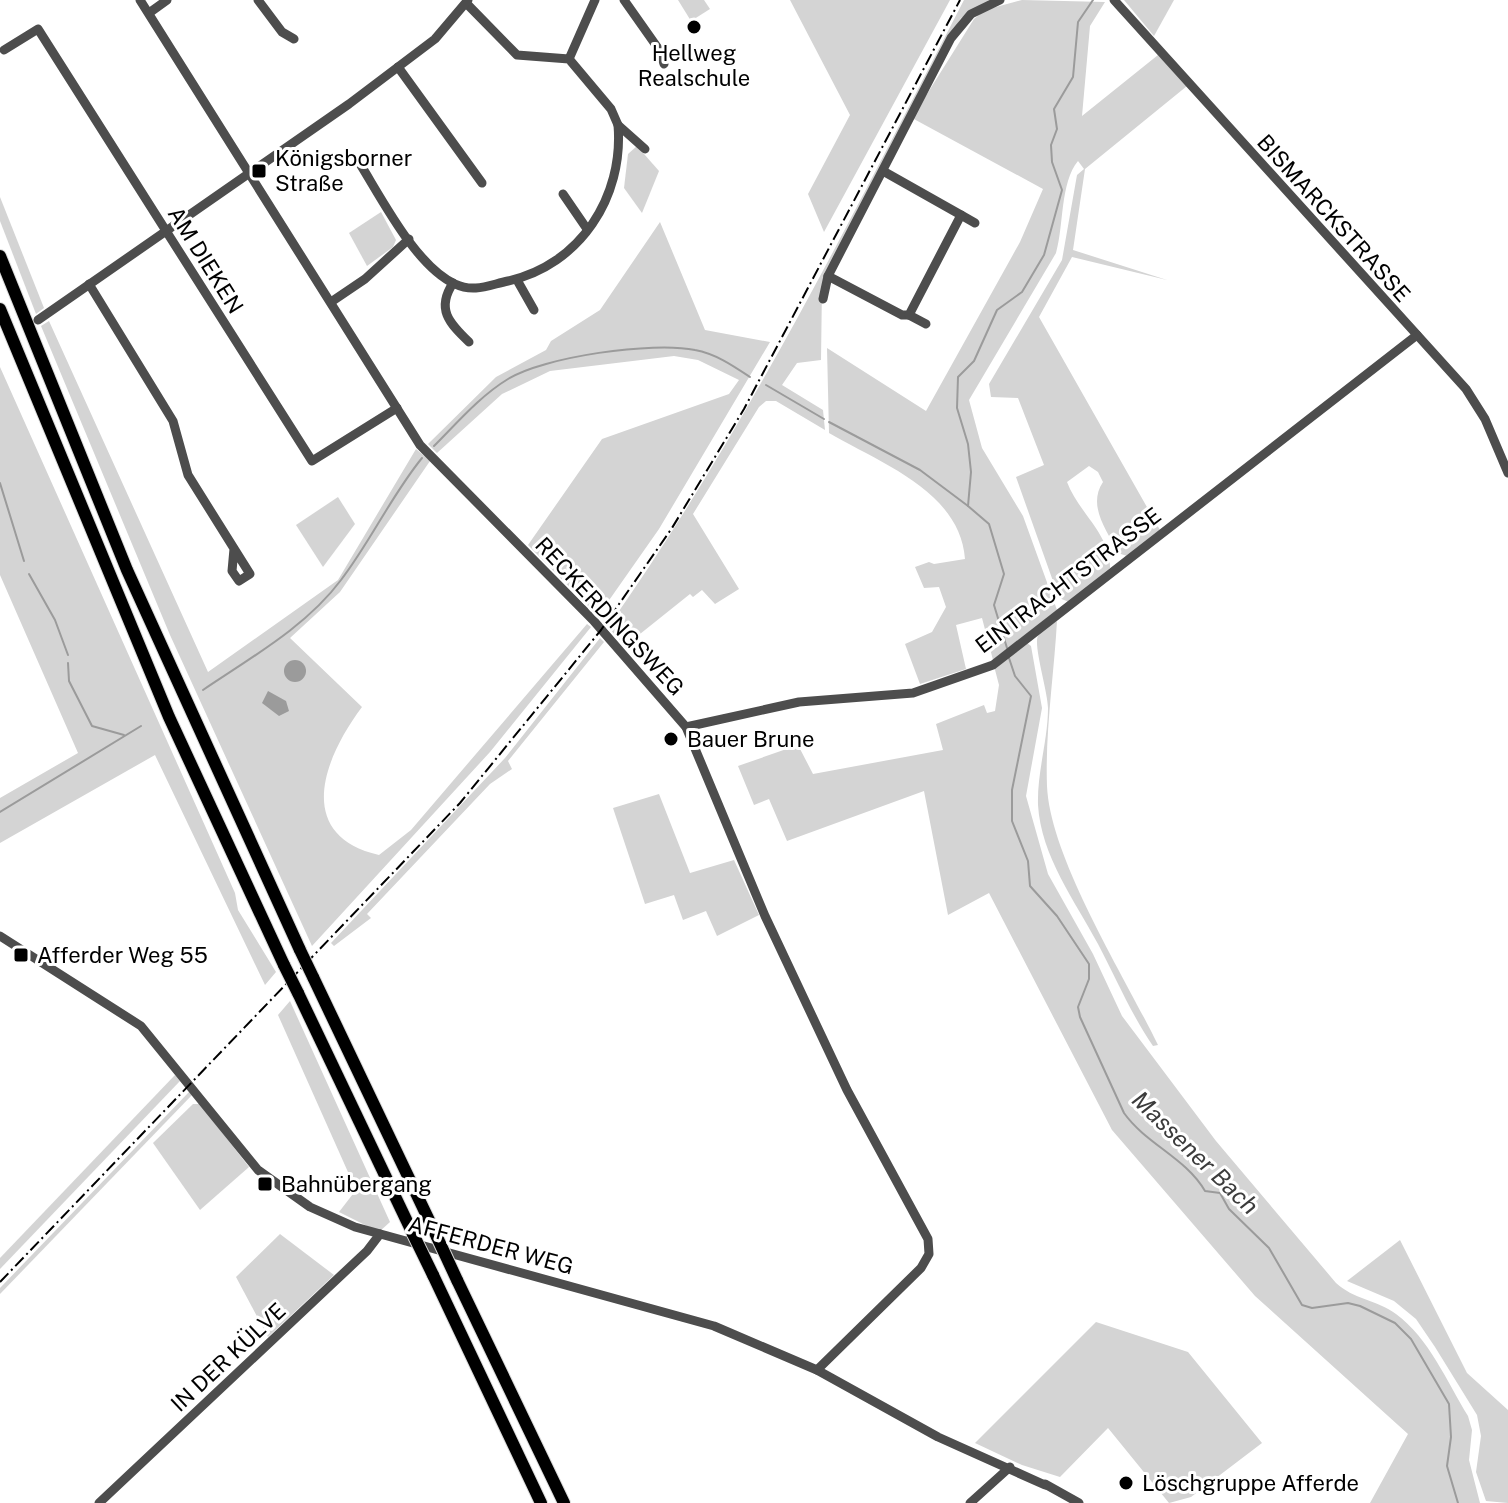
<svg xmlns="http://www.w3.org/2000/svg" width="1508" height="1503" font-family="'Public Sans',sans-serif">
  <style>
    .green { fill: #d4d4d4 }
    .water { fill: #9b9b9b }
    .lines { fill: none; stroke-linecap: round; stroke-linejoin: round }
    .stream { stroke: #9b9b9b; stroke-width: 2 }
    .highway-casing { stroke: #dbdbdb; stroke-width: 14 }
    .minor { stroke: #4d4d4d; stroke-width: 9 }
    .highway { stroke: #000; stroke-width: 12 }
    .rail { stroke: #000; stroke-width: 2; stroke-dasharray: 12 4 2 4; stroke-linecap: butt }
    .highway-bridge-casing { stroke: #dbdbdb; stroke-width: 14; stroke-linecap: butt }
    .highway-bridge { stroke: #000; stroke-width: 12 }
    .poi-dot { fill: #000; stroke: #fff; stroke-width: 3 }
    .labels { text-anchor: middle; stroke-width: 6; stroke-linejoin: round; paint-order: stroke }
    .poi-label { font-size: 22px; fill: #000; stroke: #fff; text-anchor: start }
    .street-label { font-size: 22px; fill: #000; stroke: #fff }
    .water-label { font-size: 24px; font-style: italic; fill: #3c3c3c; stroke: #fff }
  </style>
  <rect width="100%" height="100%" fill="#fff"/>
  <g class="green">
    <path d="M678,0H704L710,9L691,21Z"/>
    <path d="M790,0H950L824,232L808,194L850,115Z"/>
    <path d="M964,0H992L961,18L944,46L822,286L821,360L797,363L782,385L823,410L825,430L776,401H766L759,407L693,514L739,589L715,604L702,590L693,597L690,594L625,646L608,627C747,429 853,214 964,0Z"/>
    <path d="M1022,0L1105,2L1090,26L1082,116L1158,55L1187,86L1085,169L1073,250L1167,280L1072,257L1039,317L1160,530L1127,556L1118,553C1107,530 1087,506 1103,482L1098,472L1089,466L1067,482C1078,512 1111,535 1110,568L1069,602L1059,598L1016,477L1044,465L1018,398L991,397L989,384L1062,260L1077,175L1084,169L1078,161C1060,183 1064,225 1056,253L969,400L982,448L1023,516L1057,610L993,660L982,618L956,625L966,669L920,684L905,644L932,632L946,607L939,587L924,588L915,567L929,562L934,564L965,559C960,491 880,463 829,433L827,348L926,411L1020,242L1043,189L912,118L974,19L985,10Z"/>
    <path d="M1124,0H1174L1154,36Z"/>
    <path d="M637,146L659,171L642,213L624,188L628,154Z"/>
    <path d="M0,197L44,308L36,314L0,221Z"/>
    <path d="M381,212L396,240L393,247L367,266L349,233Z"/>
    <path d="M660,222L705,330L770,342L659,529L598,616L528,545L602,439L729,394L739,380L698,360L674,356L550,371L502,394L437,453L428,444L496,377L546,350L551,341L600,310Z"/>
    <path d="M49,321L208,672L338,580L416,449L430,461L340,592L290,638L362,707C323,759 294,835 379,855L411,830L587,624L591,627L490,752L312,946L170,635L41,326Z"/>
    <path d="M0,367L235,893L238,910L276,972L265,985L155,755L0,843V798L78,753L0,575Z"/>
    <path d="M338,497L355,524L323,567L296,525Z"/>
    <path d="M1057,621C1054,675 1045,732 1047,786C1050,858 1125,977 1158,1045L1153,1046C1130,1012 1117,980 1098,944C1075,901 1041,856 1038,805C1037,772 1048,740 1048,708C1048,692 1033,645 1038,636C1042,630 1051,625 1057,621Z"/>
    <path d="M600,638L604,642L508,761L512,769L490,784L367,914L371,918L334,946L331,943L505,758Z"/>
    <path d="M1027,643L1031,646L1042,708L1026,796L1048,874L1093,954L1122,1016L1216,1141L1336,1283C1353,1299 1377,1300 1396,1314C1429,1338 1447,1382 1468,1416L1472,1430L1469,1460L1480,1503H1370L1408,1434L1255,1296L1112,1130L989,893L948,915L924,791L787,841L769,799L754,805L738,766L798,745L813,774L943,750L936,724L984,705L987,713L995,711L999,685L994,666Z"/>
    <path d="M659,794L690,873L734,860L759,915L717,936L706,911L683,920L674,895L645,904L613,808Z"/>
    <path d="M290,1001L390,1222L379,1232L339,1212L356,1190L278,1015Z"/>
    <path d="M175,1075L180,1081L0,1269V1258Z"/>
    <path d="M189,1092L192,1095L0,1294V1288Z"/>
    <path d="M193,1104H200L249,1167L200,1210L153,1143Z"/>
    <path d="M280,1234L334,1275L268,1337L236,1277Z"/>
    <path d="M1400,1240L1467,1373L1508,1410V1503L1486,1501L1476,1472L1481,1436L1477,1415L1435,1347L1416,1319L1394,1301L1347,1281Z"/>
    <path d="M1096,1322L1188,1352L1262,1443L1191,1497L1169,1503L1108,1428L1060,1477L1022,1465L975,1443Z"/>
  </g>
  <g class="water">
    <circle cx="295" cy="671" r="11"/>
    <path d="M268,691L286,701L289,711L279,716L262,703Z"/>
  </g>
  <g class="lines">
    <g class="stream">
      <path d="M766,385L824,419"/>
      <path d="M829,422L920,470L968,506"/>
      <path d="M434,446C457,423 480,396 508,379C543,357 653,341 695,350C716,354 732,365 750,377"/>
      <path d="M0,483L24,561"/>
      <path d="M29,574L55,620L68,655"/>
      <path d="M1007,648L994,605L1004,574L989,524L968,506L971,472L968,444L957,408L958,377L974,361L997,310L1022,292L1044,255L1062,190L1052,162L1051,145L1057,129L1054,109L1073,77L1078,22L1093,0"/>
      <path d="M1009,658L1015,676L1031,696L1012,790V821L1028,861L1030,886L1057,916L1089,964V979L1078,1007L1080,1017L1124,1113C1146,1144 1186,1158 1205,1191L1220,1193L1229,1209L1269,1248L1302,1305L1312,1308L1348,1303L1360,1306L1395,1323L1411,1339L1449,1404L1451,1437L1447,1466L1458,1503"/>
      <path d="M68,663L69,681L92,726L124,735"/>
      <path d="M203,690C250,658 306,627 341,580C371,541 391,496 422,458"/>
      <path d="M0,812L141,726"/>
    </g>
    <defs>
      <g id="highway">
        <path d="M0,256L127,570L300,950"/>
        <path d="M0,309L169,717L284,965"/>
        <path d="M313,977L437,1237"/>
        <path d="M298,993L413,1234"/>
        <path d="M433,1275L541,1503"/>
        <path d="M457,1280L564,1503"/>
      </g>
    </defs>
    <use href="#highway" class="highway-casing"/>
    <g class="minor">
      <path d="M140,0L420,445L593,620L686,727L765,916L847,1090L928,1239L929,1254L921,1268L817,1370"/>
      <path d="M258,0L282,32L294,39"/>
      <path d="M624,0L660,51L664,64"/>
      <path d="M1114,0L1466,389L1485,419L1508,473"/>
      <path d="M467,4L517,55L569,59L611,109L618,125L645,149"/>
      <path d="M149,13L167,0"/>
      <path d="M4,50L38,29L312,461L397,408"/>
      <path d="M569,59L595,0"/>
      <path d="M398,67L482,183"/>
      <path d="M357,159C380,195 415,266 455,284C474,293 489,285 508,281C580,265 624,197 618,125"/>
      <path d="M563,194L587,229"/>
      <path d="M961,215L975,223"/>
      <path d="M828,276L902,315H909L961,215L883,171"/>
      <path d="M517,280L534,310"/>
      <path d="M453,283C436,309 449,323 469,342"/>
      <path d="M89,284L173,421L188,475L250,574L239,581L232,571L234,549"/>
      <path d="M823,299L828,276L951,38L971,14L1000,0"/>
      <path d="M331,302L365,279L409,239"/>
      <path d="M909,315L926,324"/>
      <path d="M38,320L349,104L435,39L468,0"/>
      <path d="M686,727L799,702L913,693L993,665L1417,335"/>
      <path d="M0,936L141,1026L258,1170L310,1207L355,1227L714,1326L817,1370L938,1437L1045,1485"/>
      <path d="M1045,1484L1079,1503"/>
      <path d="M99,1503L367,1251L380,1234"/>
      <path d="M970,1503L1010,1467"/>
    </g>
    <use href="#highway" class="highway"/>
    <path class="rail" d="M0,1282L460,803L601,630L672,528L744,409L960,0"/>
    <defs>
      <g id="highway-bridge">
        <path d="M300,950L313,977"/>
        <path d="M284,965L298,993"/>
        <path d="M413,1234L433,1275"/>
        <path d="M437,1237L457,1280"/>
      </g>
    </defs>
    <use href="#highway-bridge" class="highway-bridge-casing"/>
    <use href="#highway-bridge" class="highway-bridge"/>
  </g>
  <g class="poi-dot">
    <circle cx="694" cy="27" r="8"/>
    <rect x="251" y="163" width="16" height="16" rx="4"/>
    <circle cx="671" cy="739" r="8"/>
    <rect x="13" y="947" width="16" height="16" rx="4"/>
    <rect x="257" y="1176" width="16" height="16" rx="4"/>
    <circle cx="1126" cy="1483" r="8"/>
  </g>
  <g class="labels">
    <g class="poi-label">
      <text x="694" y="61" text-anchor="middle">Hellweg<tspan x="694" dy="25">Realschule</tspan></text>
      <text x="275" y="166">Königsborner<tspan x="275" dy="25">Straße</tspan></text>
      <text x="687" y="747">Bauer Brune</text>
      <text x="37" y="963">Afferder Weg 55</text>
      <text x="281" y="1192">Bahnübergang</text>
      <text x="1142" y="1491">Löschgruppe Afferde</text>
    </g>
    <g class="street-label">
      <text transform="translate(1334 218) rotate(48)" y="8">BISMARCKSTRASSE</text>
      <text transform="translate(206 260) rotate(58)" y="8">AM DIEKEN</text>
      <text transform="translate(1068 580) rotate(-37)" y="8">EINTRACHTSTRASSE</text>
      <text transform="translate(610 616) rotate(47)" y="8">RECKERDINGSWEG</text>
      <text transform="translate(491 1245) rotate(15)" y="8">AFFERDER WEG</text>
      <text transform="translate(228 1357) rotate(-43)" y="8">IN DER KÜLVE</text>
    </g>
    <g class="water-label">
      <text transform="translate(1195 1153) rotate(44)" y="8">Massener Bach</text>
    </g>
  </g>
</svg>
